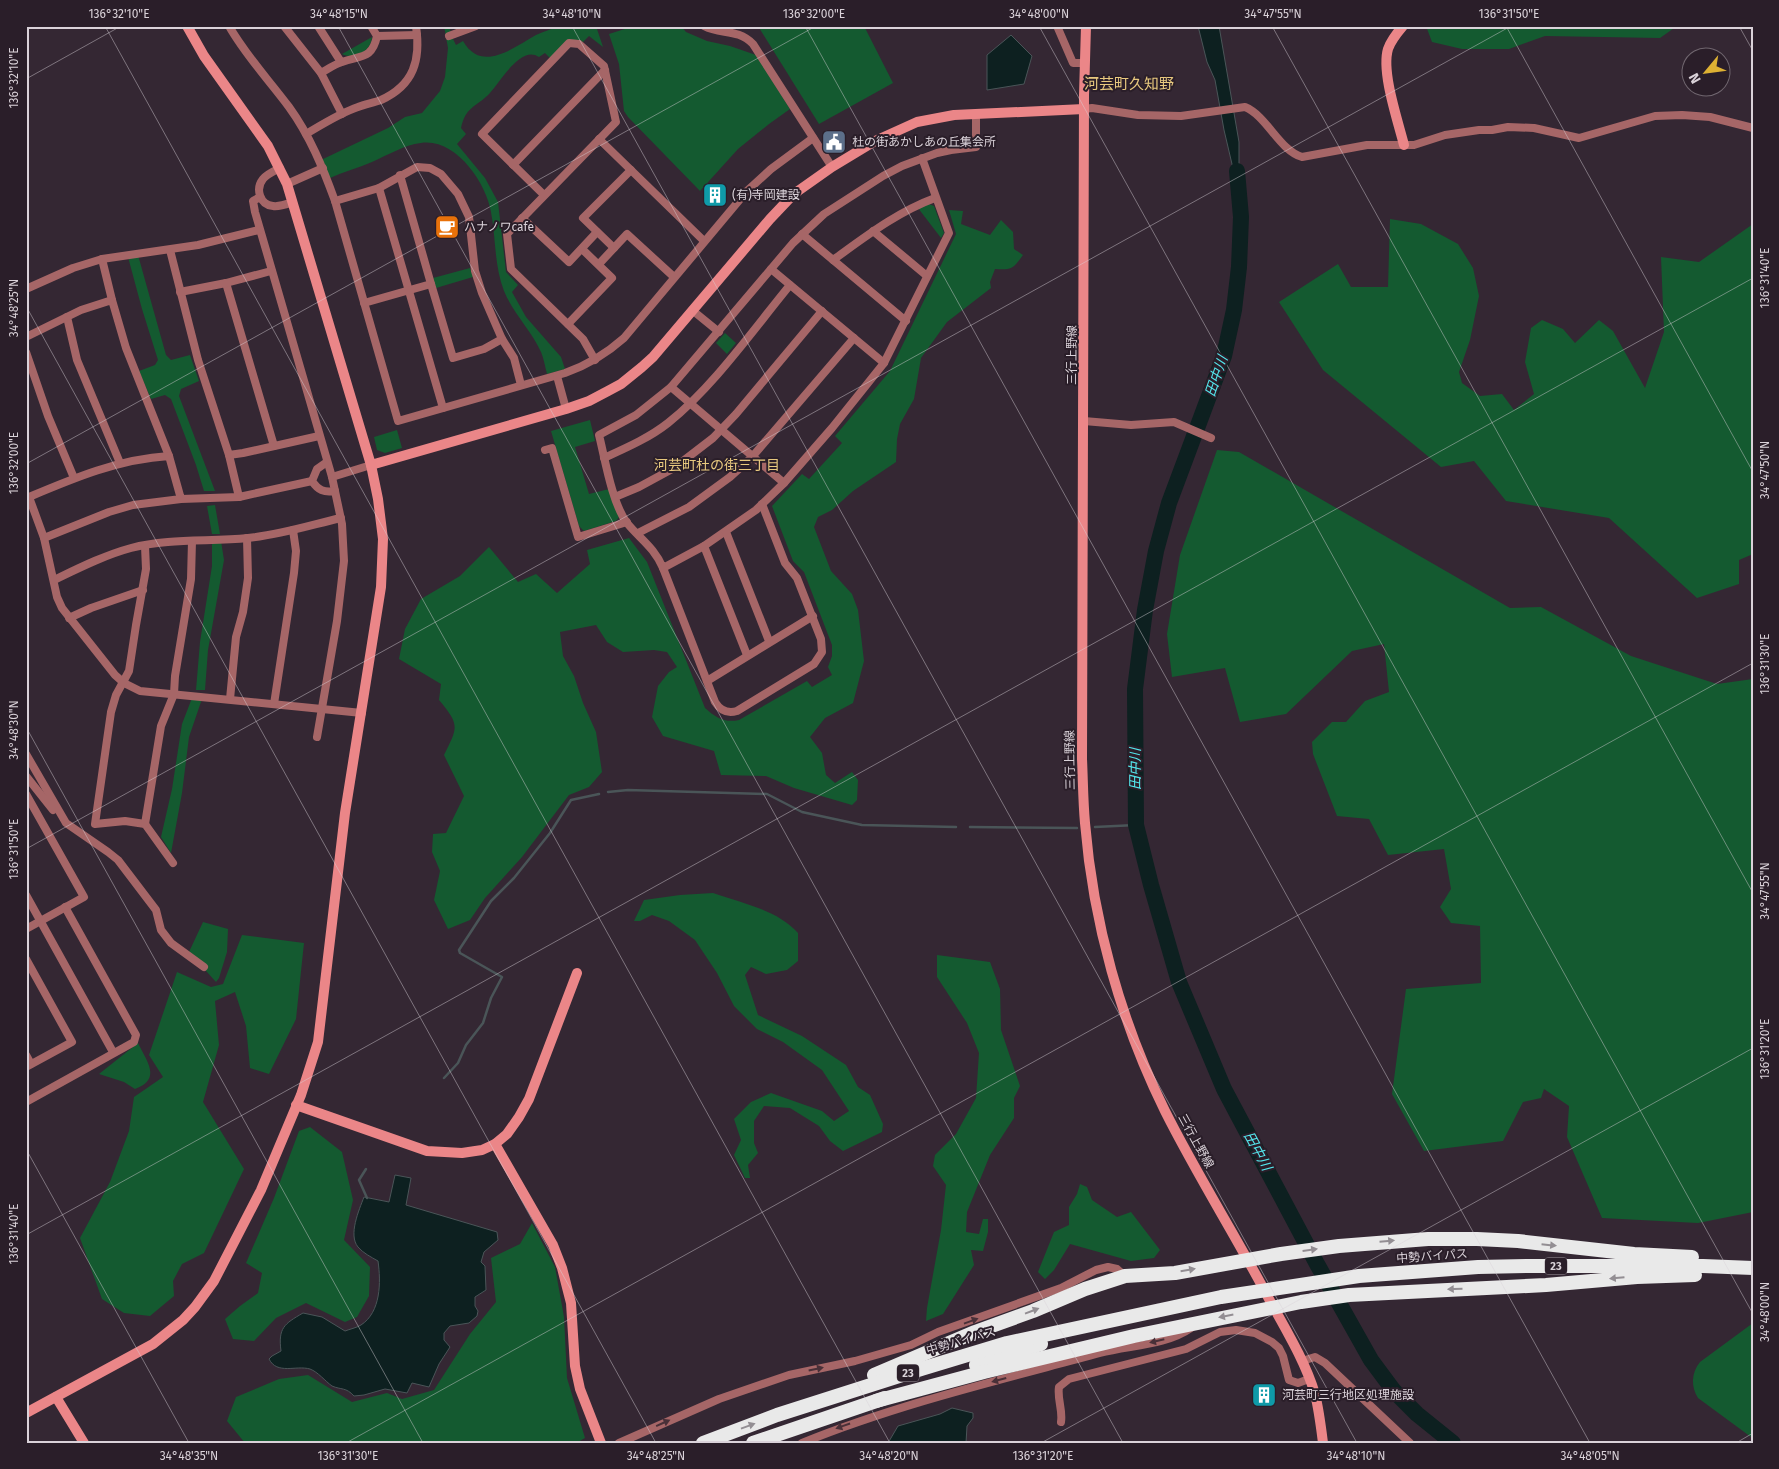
<svg xmlns="http://www.w3.org/2000/svg" width="1779" height="1469" font-family="'Fira Sans','Noto Sans JP',sans-serif">
  <style>
    .green { fill: #145a30 }
    .water { fill: #0d2020; stroke: #4a5558 }
    .lines { fill: none; stroke-linecap: round; stroke-linejoin: round }
    .stream { stroke: #4a5558; stroke-width: 2.5 }
    .river { stroke: #0d2020; stroke-width: 16 }
    .street { stroke: #a66667; stroke-width: 8 }
    .secondary { stroke: #eb8688; stroke-width: 10 }
    .highway { stroke: #e9e9e9; stroke-width: 14 }
    .oneway { fill: #938e93 }
    .oneway2 { fill: #493038 }
    .ticks { fill: none; stroke: #dad2d9; stroke-width: 1; stroke-opacity: 0.45 }
    .labels { text-anchor: middle; stroke-width: 4; stroke-linejoin: round; paint-order: stroke }
    .shield { fill: #2a1e29; stroke: #a59ca4; stroke-width: 1 }
    .shield-label { font-size: 11px; font-weight: bold; fill: #dad2d9 }
    .poi-label { font-size: 12px; fill: #dad2d9; stroke: #2a1e29; text-anchor: start }
    .street-label { font-size: 12px; fill: #dad2d9; stroke: #2a1e29 }
    .water-label { font-size: 14px; font-style: italic; fill: #54e7ed; stroke: #2a1e29 }
    .neighbourhood-label { font-size: 14px; fill: #e8c97f; stroke: #2a1e29 }
    .quarter-label { font-size: 15px; fill: #e8c97f; stroke: #2a1e29 }
    .neatline { fill: none; stroke: #dad2d9; stroke-width: 2 }
    .ticks-label { font-size: 12px; text-anchor: middle; fill: #dad2d9 }
  </style>
  <rect width="100%" height="100%" fill="#342733"/>
  <g class="green">
    <path d="M444,26H449L453,39L456,45L463,41C482,74 514,47 536,35C543,32 550,29 558,27C569,24 584,26 596,26L603,47L589,36L583,42L569,40L551,59L545,53L539,57C520,44 499,85 487,96C474,108 466,107 461,128L466,134L457,144L485,178L498,202L506,272L518,285L512,292L526,317L561,357L565,369L547,374C545,367 544,359 541,352C531,330 513,313 504,291C494,265 496,238 491,212C486,183 456,138 421,143C404,145 388,155 372,162C358,168 343,172 330,178L321,160L388,128L405,117L422,113L440,91L445,77L448,48Z"/>
    <path d="M634,26H681L686,32L707,41L730,46L756,55L790,109L769,124L738,149L700,191L628,117L624,111L619,64L609,34Z"/>
    <path d="M758,26H864L893,83L819,124Z"/>
    <path d="M1426,26H1677L1660,38L1545,36L1509,49H1462L1432,42Z"/>
    <path d="M372,37C371,52 354,60 342,54Z"/>
    <path d="M929,204L934,206L944,233L941,238L918,208Z"/>
    <path d="M949,210L963,211L961,224L990,235L1001,220L1013,232L1014,249L1023,255C1013,269 1012,270 995,269L990,282L991,288L947,322L921,358L914,399L900,424L897,439L896,462L853,491L832,510L818,517L814,527L831,571L852,594L858,610L864,661L853,703L825,718L810,737L822,753L826,775L835,783L852,772L858,780L857,800L852,805L794,788L766,776L721,775L714,751L663,736L652,717L658,686L669,672L677,667L667,652L654,650L623,652L607,642L596,625L560,632L563,656L574,676L583,703L596,732L602,772L589,787L569,795L522,857L485,898L470,920L448,929L434,900L440,871L432,852L433,834L446,833L464,796L444,755C458,727 460,725 439,700L441,684L399,659L405,629L421,599L460,576L489,547L518,582L536,574L557,593L590,564L587,550L629,538L647,562L705,708C716,718 725,723 739,720L807,681L812,687L832,675L828,667L832,656V645L804,572L793,561L772,506L802,474L809,479L842,443L835,436L890,371L956,234Z"/>
    <path d="M1390,219L1421,224L1458,244L1473,268L1479,296L1470,340L1459,372L1462,383L1480,396L1502,394L1514,410L1534,394L1525,362L1531,328L1542,320L1563,329L1575,343L1599,320L1613,331L1645,388L1664,332L1661,257L1699,262L1753,224V554L1739,560V584L1697,598L1609,518L1506,501L1474,461L1441,467L1323,370L1279,302L1338,264L1351,287H1388Z"/>
    <path d="M138,255L166,355L171,360L190,355L199,381L181,389L179,396L215,491H204L196,465L171,399L165,395L151,399L139,371L155,365L158,360L142,309L128,257Z"/>
    <path d="M470,268L473,277L436,288L433,278Z"/>
    <path d="M725,333L736,343L727,354L716,343Z"/>
    <path d="M590,420L595,441L575,447L589,494L609,489L619,517L616,521L584,531L579,526L551,431Z"/>
    <path d="M397,430L402,448L385,453L377,450L374,437Z"/>
    <path d="M1217,450L1239,452L1510,608L1541,607L1631,656L1717,684L1753,679V1212L1698,1223L1602,1218L1567,1137L1569,1106L1544,1089L1541,1098L1523,1102L1503,1141L1424,1151L1392,1094L1406,989L1481,983L1480,926L1451,923L1440,907L1451,889L1444,849L1388,855L1369,819L1337,816L1313,754L1312,742L1332,722H1346L1365,701L1389,692L1384,644L1352,651L1286,714L1240,722L1225,668L1172,677L1167,634L1180,555Z"/>
    <path d="M215,505L220,534H212L207,506Z"/>
    <path d="M221,541L224,560L208,650L205,690H196L200,642L212,566V542Z"/>
    <path d="M192,698L202,699L189,737L182,793L171,853L161,837L172,789L182,724Z"/>
    <path d="M713,893C741,903 778,910 798,933V961L787,970L766,974L751,967L745,975L758,1015L802,1036L846,1065L858,1087L870,1095L883,1124L882,1132L843,1151L830,1141L819,1126L790,1108L764,1106L754,1121V1143L758,1153L748,1165L750,1178H745L734,1155L741,1140L734,1119L751,1102L771,1093L822,1111L834,1121L849,1111L822,1070L783,1042L757,1029L734,1006L717,973L695,940L669,921L652,915L640,921H634L644,900L680,895Z"/>
    <path d="M203,922L228,929L227,952L219,978L216,982L189,952Z"/>
    <path d="M242,935L304,943L296,1019L269,1074L250,1068L246,1026L235,992L215,1001L219,1045L203,1102L244,1169L204,1253L182,1264L173,1281L174,1296L150,1316L124,1313L102,1299L80,1238L110,1182L129,1131L134,1097L163,1077L149,1055L177,972L211,987L223,984Z"/>
    <path d="M937,955L990,962L1000,989L1001,1030L1020,1086L1014,1098V1118L990,1155L967,1212L966,1232L979,1234L983,1219H988V1232L983,1251L971,1250L974,1265L943,1314L926,1321L927,1308L941,1230L946,1185L933,1166L935,1155L956,1134L976,1098L979,1053L967,1023L937,977Z"/>
    <path d="M138,1043C147,1062 162,1079 135,1089L124,1082L99,1074Z"/>
    <path d="M310,1127L342,1152L353,1200L344,1240L370,1267L369,1296L357,1317L345,1322L306,1303L276,1318L254,1341L233,1339L225,1319L240,1306L258,1293L262,1273L246,1263L274,1198L299,1131Z"/>
    <path d="M1080,1184L1087,1187L1092,1200L1117,1217L1131,1212L1160,1250L1154,1258L1131,1261L1070,1244L1054,1270L1045,1279L1038,1272L1054,1232L1069,1225V1207L1077,1194Z"/>
    <path d="M532,1223L555,1267L564,1317L567,1378L585,1438L576,1443H245L227,1421L236,1397L279,1379L308,1375L352,1402L387,1393L402,1399L434,1390L470,1334L496,1302L491,1258L520,1244Z"/>
    <path d="M1753,1323V1440L1751,1437L1698,1398C1691,1387 1691,1373 1700,1362Z"/>
  </g>
  <g class="water">
    <path d="M1198,26H1219L1239,142V194L1224,130L1215,80L1207,62Z"/>
    <path d="M1011,35L1032,56L1024,84L987,90V55Z"/>
    <path d="M395,1175L411,1178L406,1205L497,1232L498,1240L484,1252L481,1262L485,1266L486,1290L475,1297V1306L478,1311L477,1316L469,1323L450,1326L444,1333V1340L450,1347L439,1364L429,1387L412,1383L407,1393L385,1389L364,1395L354,1396C346,1387 341,1390 332,1386C325,1381 318,1372 310,1369C296,1365 277,1375 269,1359L272,1356L281,1351C278,1328 284,1324 303,1313L322,1317L345,1331C350,1329 356,1328 361,1325C381,1312 381,1282 378,1261C371,1257 363,1253 358,1247C348,1235 359,1210 364,1197L389,1202Z"/>
    <path d="M952,1408L973,1413V1418L967,1426L966,1443H888L898,1426L940,1414Z"/>
  </g>
  <g class="lines">
    <g class="stream">
      <path d="M608,792L628,790L767,794L802,812L862,825L956,827"/>
      <path d="M970,827L1077,828"/>
      <path d="M1095,827L1136,825"/>
      <path d="M444,1078L458,1063L466,1045L483,1023L491,998L502,977L460,953L459,950L491,901L514,878L550,833L571,800L599,794"/>
      <path d="M366,1169L359,1180L367,1198"/>
    </g>
    <path class="river" d="M1237,171L1241,217L1239,267L1234,310L1224,356L1169,503L1156,551L1145,610L1135,689L1136,825L1151,885L1179,982L1224,1089L1317,1264L1371,1360L1394,1391L1417,1414L1453,1443"/>
    <g class="street">
      <path d="M229,26C246,56 269,80 289,107C310,136 323,168 335,201L398,421L565,373C588,365 606,354 624,338L747,191L771,169L813,138"/>
      <path d="M284,26L321,73L342,114"/>
      <path d="M318,26L341,62"/>
      <path d="M704,26C721,35 737,28 753,44L832,167"/>
      <path d="M1057,26L1073,63H1085"/>
      <path d="M377,36L417,35"/>
      <path d="M449,36L476,26"/>
      <path d="M321,73C328,69 335,64 342,62C360,55 372,60 377,36L371,26"/>
      <path d="M1084,109L1092,108L1138,115L1181,116L1245,107C1267,116 1279,150 1302,157L1367,145H1414L1445,135L1479,130H1492L1508,127L1534,128L1579,138L1655,116L1682,115L1710,117L1753,128"/>
      <path d="M306,134C323,124 340,113 358,107C365,104 373,103 381,100C414,85 421,60 416,26"/>
      <path d="M599,139L704,241"/>
      <path d="M922,158L949,233L884,363L832,428L784,483L756,510L704,546L663,568C654,547 640,539 627,523C612,503 605,459 599,435L636,415L671,387L793,243L824,214L883,176L902,166L937,153L951,150L976,147V114"/>
      <path d="M513,165L605,70"/>
      <path d="M280,168C274,171 267,174 263,179C255,189 260,205 273,206C280,207 287,204 293,202"/>
      <path d="M287,184L323,168"/>
      <path d="M379,188L443,408"/>
      <path d="M544,195L482,134L569,43L579,44L604,66L616,122L507,234L511,269L583,339L595,360"/>
      <path d="M260,197L253,201L255,212L332,477L342,524L344,561L337,621L317,737"/>
      <path d="M335,201L379,188L417,167L430,168L441,174L458,194L469,217L475,271L482,293L502,339L514,358L521,385"/>
      <path d="M522,218L569,262L597,232"/>
      <path d="M873,231L927,276"/>
      <path d="M802,234L906,321"/>
      <path d="M614,248L583,218L631,170"/>
      <path d="M170,250L198,360L229,455L239,497"/>
      <path d="M102,259L112,300"/>
      <path d="M833,260C865,237 897,212 935,198"/>
      <path d="M599,264L627,234L674,277"/>
      <path d="M771,269L884,363"/>
      <path d="M226,283L274,446"/>
      <path d="M431,284L453,358L484,349L502,339"/>
      <path d="M26,289L73,268L102,259L198,245L259,230"/>
      <path d="M180,292L226,283L271,271"/>
      <path d="M364,303L431,284L400,175"/>
      <path d="M692,310L719,332"/>
      <path d="M67,317L77,360L120,463"/>
      <path d="M568,324L612,278L582,249"/>
      <path d="M26,337L81,310L112,300L126,348L169,456"/>
      <path d="M26,352L48,416L74,478"/>
      <path d="M557,376L566,409"/>
      <path d="M671,387L784,483"/>
      <path d="M1084,421L1131,425L1174,422L1211,438"/>
      <path d="M545,450L552,448L578,537L627,522"/>
      <path d="M229,455L243,453L319,436"/>
      <path d="M604,458C626,448 649,438 668,423C713,387 753,330 790,285"/>
      <path d="M327,462L317,469L312,481C318,490 324,493 335,491"/>
      <path d="M332,477L371,465"/>
      <path d="M615,497L639,487L674,468L713,438L736,414L822,311"/>
      <path d="M181,499L169,456C119,459 74,478 29,497L44,538L109,512L133,505L181,499L239,497L312,481"/>
      <path d="M726,532L769,641"/>
      <path d="M638,533L689,507L730,477L752,457L854,338"/>
      <path d="M44,538L57,597L62,608L115,675L124,683L140,691L362,713"/>
      <path d="M145,546L146,569L136,625L129,671L116,695L111,712L95,824L125,821L145,824L173,863"/>
      <path d="M704,546L747,655"/>
      <path d="M663,568L715,702C720,710 727,714 737,711L814,664L822,652L821,639L797,578L785,563L762,504"/>
      <path d="M54,580C79,568 105,555 131,548C169,538 209,542 248,538C280,535 311,525 341,518"/>
      <path d="M69,618L91,608L143,590"/>
      <path d="M707,681L813,616"/>
      <path d="M230,699L236,637L243,612L248,578L247,538"/>
      <path d="M274,704L294,573L296,551L293,530"/>
      <path d="M26,754L66,823L108,852L118,860L156,910L161,930L171,943L204,967"/>
      <path d="M26,776L53,810"/>
      <path d="M26,794L84,897L26,929"/>
      <path d="M145,824L161,726L174,694L175,676L191,579L192,541"/>
      <path d="M26,895L113,1052"/>
      <path d="M26,959L72,1042L26,1067"/>
      <path d="M26,1055L31,1064"/>
      <path d="M26,1102L134,1042L136,1035L65,907"/>
      <path d="M1302,1361L1315,1357L1325,1363L1410,1443"/>
      <path d="M1061,1422C1063,1410 1057,1399 1059,1387L1069,1379L1186,1349L1220,1332L1236,1330L1255,1333L1272,1342L1279,1348L1283,1356L1289,1380L1298,1383L1309,1379"/>
      <path d="M619,1443L719,1399L789,1375L855,1361L911,1345L938,1332L1061,1288L1096,1270L1108,1267L1117,1269L1125,1276"/>
      <path d="M802,1443C898,1404 1000,1380 1100,1353C1129,1345 1165,1346 1191,1328"/>
    </g>
    <g class="secondary">
      <path d="M187,26L204,56L268,146L287,184L371,465L566,409L589,401L608,391L621,384L642,367L653,357L770,219L788,200L798,191L832,167L875,141L917,122L954,115L1084,109"/>
      <path d="M1086,26L1084,95L1082,759C1083,780 1083,801 1085,823C1093,922 1121,1022 1165,1111C1197,1175 1236,1236 1269,1299C1286,1330 1305,1361 1315,1394C1319,1410 1321,1427 1323,1443"/>
      <path d="M1403,26C1397,33 1391,40 1388,49C1381,72 1398,121 1404,145"/>
      <path d="M296,1105L427,1151L462,1153L482,1150L495,1144L507,1134L519,1117L529,1099L577,973"/>
      <path d="M495,1144L553,1245L562,1268L571,1303L575,1366L580,1389L601,1443"/>
      <path d="M56,1397L84,1443"/>
      <path d="M26,1413L153,1344L183,1320L195,1307L214,1281L261,1190L301,1095L318,1042L345,813L381,587L383,539L378,499L371,465"/>
    </g>
    <g class="highway">
      <path d="M976,1365L1041,1344"/>
      <path d="M874,1375L975,1332L1033,1311L1085,1289L1125,1276L1175,1273L1281,1254L1339,1246L1428,1239H1477L1518,1241L1634,1254L1692,1257"/>
      <path d="M876,1401L984,1372L1134,1336L1301,1302L1349,1295L1546,1285L1637,1277L1695,1275"/>
      <path d="M703,1443L777,1415L921,1369L1007,1343L1221,1297L1359,1276L1478,1267L1530,1266H1703L1753,1268"/>
      <path d="M753,1443L885,1398"/>
    </g>
  </g>
  <defs><path id="oneway-solid" d="M-6-.8H1V-3.2L6.5 0L1 3.2V.8H-6Z" transform="scale(1.25)"/></defs>
  <g class="oneway">
    <use href="#oneway-solid" transform="translate(1387 1241) rotate(-5)"/>
    <use href="#oneway-solid" transform="translate(1549 1245) rotate(6)"/>
    <use href="#oneway-solid" transform="translate(1310 1250) rotate(-8)"/>
    <use href="#oneway-solid" transform="translate(1188 1270) rotate(-10)"/>
    <use href="#oneway-solid" transform="translate(1617 1278) rotate(175)"/>
    <use href="#oneway-solid" transform="translate(1455 1289) rotate(178)"/>
    <use href="#oneway-solid" transform="translate(1032 1311) rotate(-21)"/>
    <use href="#oneway-solid" transform="translate(1226 1316) rotate(169)"/>
    <use href="#oneway-solid" transform="translate(748 1426) rotate(-20)"/>
  </g>
  <g class="oneway2">
    <use href="#oneway-solid" transform="translate(971 1321) rotate(-20)"/>
    <use href="#oneway-solid" transform="translate(1157 1341) rotate(167)"/>
    <use href="#oneway-solid" transform="translate(816 1369) rotate(-12)"/>
    <use href="#oneway-solid" transform="translate(999 1380) rotate(165)"/>
    <use href="#oneway-solid" transform="translate(663 1423) rotate(-24)"/>
    <use href="#oneway-solid" transform="translate(843 1426) rotate(161)"/>
  </g>
  <path class="ticks" d="M105,26L890,1443M338,26L1123,1443M572,26L1357,1443M805,26L1590,1443M1039,26L1753,1314M1272,26L1753,893M1506,26L1753,472M1739,26L1753,51M26,79L121,26M26,306L656,1443M26,464L816,26M26,727L423,1443M26,849L1511,26M26,1149L189,1443M26,1235L1753,278M346,1443L1753,663M1041,1443L1753,1048M1736,1443L1753,1433"/>
  <defs>
    <symbol id="civic-square" viewBox="-11 -11 22 22"><rect x="-9" y="-9" width="18" height="18" rx="4" fill="#5c6f8a" stroke="#2a1e29"/><path d="M-.6-6.5H3V-4.5H.6V-3L4-1V1h2V6H-6V1h2V-1L-.6-3ZM-1.2 2.5V6h2.4V2.5Z" fill="#fff"/></symbol>
    <symbol id="building-square" viewBox="-11 -11 22 22"><rect x="-9" y="-9" width="18" height="18" rx="4" fill="#0f9aa8" stroke="#2a1e29"/><path d="M-4-6H4V6H1V3H-1V6H-4ZM-2.5-4.3h1.7v1.8h-1.7ZM.8-4.3h1.7v1.8H.8ZM-2.5-1h1.7V.8h-1.7ZM.8-1h1.7V.8H.8Z" fill="#fff"/></symbol>
    <symbol id="cafe-square" viewBox="-11 -11 22 22"><rect x="-9" y="-9" width="18" height="18" rx="4" fill="#e8710a" stroke="#2a1e29"/><path d="M-5.5-4.5H6V0H3Q3 3.5 0 3.5H-2.5Q-5.5 3.5-5.5 0ZM3-3.2v2h1.7v-2ZM-6 4.5H4V6H-6Z" fill="#fff"/></symbol>
  </defs>
  <g fill-rule="evenodd">
    <use href="#civic-square" x="820" y="128" width="28" height="28"/>
    <use href="#building-square" x="701" y="181" width="28" height="28"/>
    <use href="#cafe-square" x="433" y="213" width="28" height="28"/>
    <use href="#building-square" x="1250" y="1381" width="28" height="28"/>
  </g>
  <g class="labels">
    <g class="shield">
      <rect x="1545" y="1257.5" width="22" height="17" rx="4"/>
      <rect x="897" y="1364.5" width="22" height="17" rx="4"/>
    </g>
    <g class="shield-label">
      <text x="1556" y="1270">23</text>
      <text x="908" y="1377">23</text>
    </g>
    <g class="poi-label">
      <text x="852" y="146">杜の街あかしあの丘集会所</text>
      <text x="732" y="199">(有)寺岡建設</text>
      <text x="464" y="231">ハナノワcafe</text>
      <text x="1282" y="1399">河芸町三行地区処理施設</text>
    </g>
    <g class="street-label">
      <text transform="translate(1072 355) rotate(-90)" y="4">三行上野線</text>
      <text transform="translate(1070 760) rotate(-91)" y="4">三行上野線</text>
      <text transform="translate(1196 1141) rotate(61)" y="4">三行上野線</text>
      <text transform="translate(1432 1256) rotate(-4)" y="4">中勢バイパス</text>
      <text transform="translate(961 1341) rotate(-16)" y="4">中勢バイパス</text>
    </g>
    <g class="water-label">
      <text transform="translate(1216 376) rotate(-71)" y="5">田中川</text>
      <text transform="translate(1135 769) rotate(-90)" y="5">田中川</text>
      <text transform="translate(1258 1151) rotate(61)" y="5">田中川</text>
    </g>
    <g class="neighbourhood-label">
      <text x="717" y="470">河芸町杜の街三丁目</text>
    </g>
    <g class="quarter-label">
      <text x="1129" y="89">河芸町久知野</text>
    </g>
  </g>
  <rect width="1779" height="1469" fill="none" stroke="#2a1e29" stroke-width="55"/>
  <g transform="translate(1706 72) rotate(241)"><circle r="24" fill="#2a1e29" stroke="#70666f"/>
  <path d="M0-4L9 19L0 12L-9 19Z" fill="#deb133"/>
  <text y="-8" font-size="14" font-weight="bold" text-anchor="middle" fill="#dad2d9">N</text>
  </g>
  <rect x="28" y="28" width="1724" height="1414" class="neatline"/>
  <g class="ticks-label">
    <text x="119" y="18">136°32'10"E</text>
    <text x="339" y="18">34°48'15"N</text>
    <text x="572" y="18">34°48'10"N</text>
    <text x="814" y="18">136°32'00"E</text>
    <text x="1039" y="18">34°48'00"N</text>
    <text x="1273" y="18">34°47'55"N</text>
    <text x="1509" y="18">136°31'50"E</text>
    <text transform="translate(14 78) rotate(-90)" y="4">136°32'10"E</text>
    <text transform="translate(1765 278) rotate(-90)" y="4">136°31'40"E</text>
    <text transform="translate(14 308) rotate(-90)" y="4">34°48'25"N</text>
    <text transform="translate(14 463) rotate(-90)" y="4">136°32'00"E</text>
    <text transform="translate(1765 470) rotate(-90)" y="4">34°47'50"N</text>
    <text transform="translate(1765 664) rotate(-90)" y="4">136°31'30"E</text>
    <text transform="translate(14 730) rotate(-90)" y="4">34°48'30"N</text>
    <text transform="translate(14 849) rotate(-90)" y="4">136°31'50"E</text>
    <text transform="translate(1765 891) rotate(-90)" y="4">34°47'55"N</text>
    <text transform="translate(1765 1049) rotate(-90)" y="4">136°31'20"E</text>
    <text transform="translate(14 1234) rotate(-90)" y="4">136°31'40"E</text>
    <text transform="translate(1765 1312) rotate(-90)" y="4">34°48'00"N</text>
    <text x="189" y="1460">34°48'35"N</text>
    <text x="348" y="1460">136°31'30"E</text>
    <text x="656" y="1460">34°48'25"N</text>
    <text x="889" y="1460">34°48'20"N</text>
    <text x="1043" y="1460">136°31'20"E</text>
    <text x="1356" y="1460">34°48'10"N</text>
    <text x="1590" y="1460">34°48'05"N</text>
  </g>
</svg>
